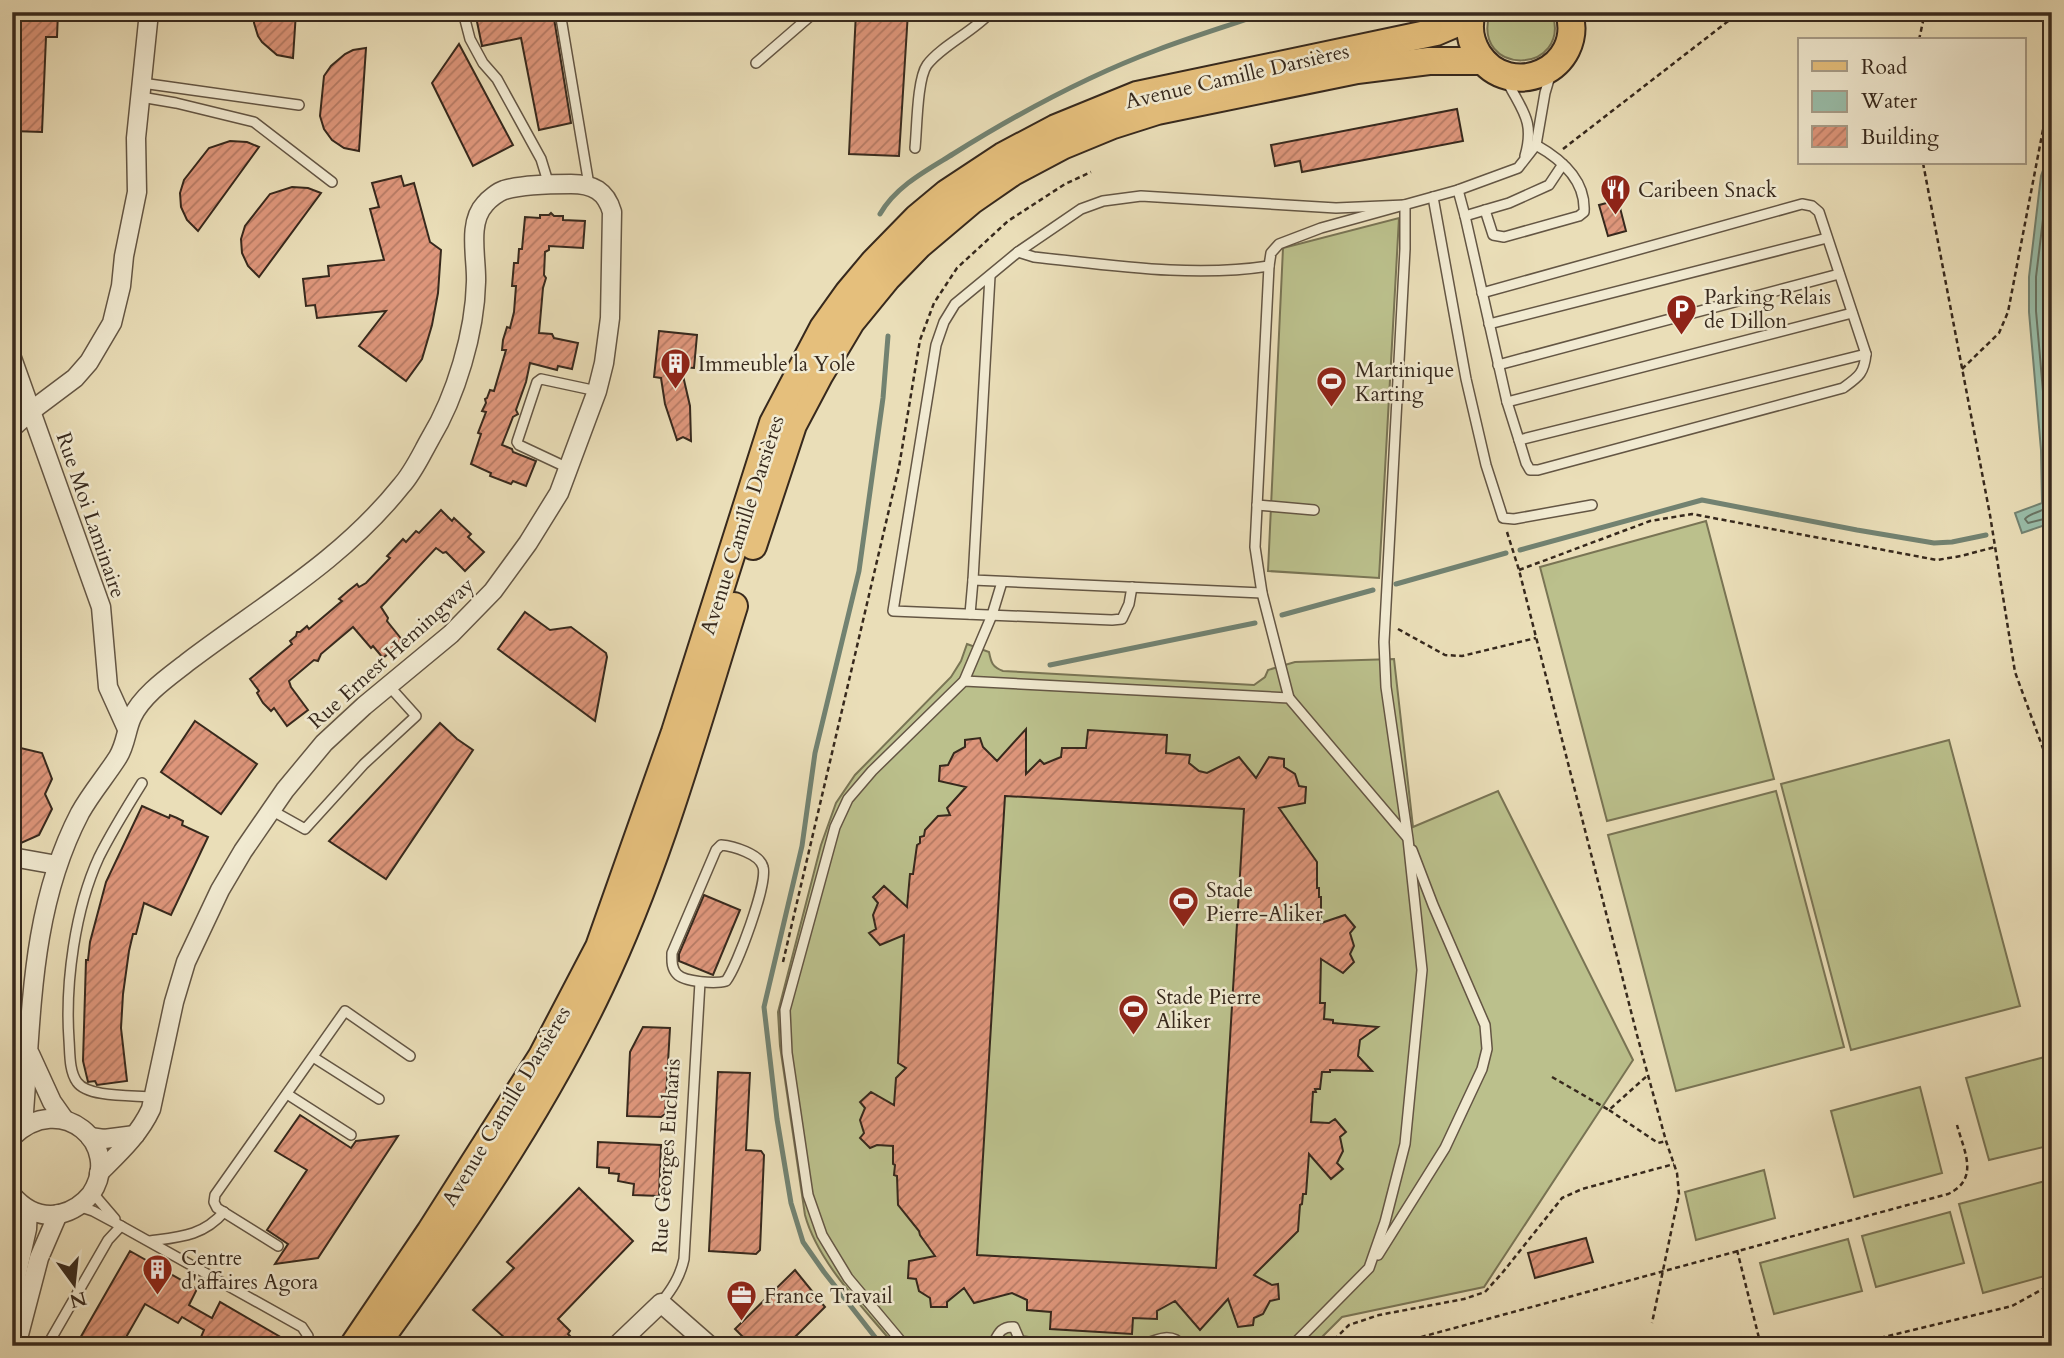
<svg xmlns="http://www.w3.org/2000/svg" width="2064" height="1358" font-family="Cardo,serif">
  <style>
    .grass { fill: #bbc08c; stroke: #797454; stroke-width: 2 }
    .water { fill: #99bda9; stroke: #728271; stroke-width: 2 }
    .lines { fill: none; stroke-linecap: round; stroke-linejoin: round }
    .shore { stroke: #687363; stroke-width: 2 }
    .stream { stroke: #728271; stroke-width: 5 }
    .building { fill: url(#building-hatch); stroke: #37291d; stroke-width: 2; fill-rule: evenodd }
    .lane-casing { stroke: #645644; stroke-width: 12 }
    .street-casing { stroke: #645644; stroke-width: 21 }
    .primary-casing { stroke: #37291d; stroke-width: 30 }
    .path { stroke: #37291d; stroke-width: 2.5; stroke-dasharray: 5 3.5; stroke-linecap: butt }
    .lane { stroke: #f1ead1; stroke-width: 9 }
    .street { stroke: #f1ead1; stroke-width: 18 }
    .primary { stroke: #e5bf7c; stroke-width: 26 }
    .labels { text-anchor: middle; stroke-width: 5; stroke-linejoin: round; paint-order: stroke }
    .street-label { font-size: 21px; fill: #37291d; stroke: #f1ead1 }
    .poi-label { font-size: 21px; fill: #37291d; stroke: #f1ead1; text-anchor: start }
  </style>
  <defs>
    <pattern id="building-hatch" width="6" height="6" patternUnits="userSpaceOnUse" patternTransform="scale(1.75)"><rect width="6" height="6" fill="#de967b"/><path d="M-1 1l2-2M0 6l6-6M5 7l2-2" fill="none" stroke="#b57a64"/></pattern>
  </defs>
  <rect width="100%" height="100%" fill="#eadeb8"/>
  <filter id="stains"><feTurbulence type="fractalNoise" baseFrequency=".00286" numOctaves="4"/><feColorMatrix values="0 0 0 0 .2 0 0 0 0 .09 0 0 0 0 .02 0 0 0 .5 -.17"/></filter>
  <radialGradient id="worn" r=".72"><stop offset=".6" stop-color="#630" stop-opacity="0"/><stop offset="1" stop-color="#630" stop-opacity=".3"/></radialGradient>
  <g class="grass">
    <path d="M1490,12H1552C1573,75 1470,78 1490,12Z"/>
    <path d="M1399,218L1379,578L1268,571L1283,248Z"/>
    <path d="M1706,521L1774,779L1607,821L1540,567Z"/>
    <path d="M967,644L989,652C991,662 992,667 1003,671L1254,685L1265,677L1268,670L1295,662L1394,659L1413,827L1498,791L1633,1060L1484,1287L1342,1317L1313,1346H895C864,1308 818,1263 805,1215L780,1046L778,1012L821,845L836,803L855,775L951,677L961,661Z"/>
    <path d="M1949,740L2020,1006L1851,1050L1781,784Z"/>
    <path d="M1776,791L1844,1047L1676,1091L1608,835Z"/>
    <path d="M2052,1055V1145L1989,1160L1966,1078Z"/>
    <path d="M1920,1087L1942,1173L1854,1197L1831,1111Z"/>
    <path d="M1764,1170L1775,1218L1696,1240L1685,1192Z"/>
    <path d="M2049,1180L2052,1189V1274L1983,1293L1959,1204Z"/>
    <path d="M1950,1212L1964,1263L1876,1287L1862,1236Z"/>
    <path d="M1848,1239L1862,1291L1774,1314L1760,1263Z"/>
  </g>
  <path class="water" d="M2052,145V595L2051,523L2022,533L2015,513L2042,503L2041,450L2029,312V277L2041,176Z"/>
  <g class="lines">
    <g class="shore">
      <path d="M2052,166L2048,178L2036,277V311L2048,449L2049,502C2045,514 2031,511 2025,519L2028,523L2052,517"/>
      <path d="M2052,219L2045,277L2044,311L2052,389"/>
    </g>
    <g class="stream">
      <path d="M880,214C896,186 927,170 953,154C1017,114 1087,76 1157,50C1194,36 1231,25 1268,12"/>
      <path d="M1520,550L1702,500L1857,530L1934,543L1952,542L1986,535"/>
      <path d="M1396,584L1506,553"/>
      <path d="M1282,615L1373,590"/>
      <path d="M1050,665L1255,623"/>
      <path d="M882,1346L824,1272L803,1242L791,1203L777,1119L764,1007L802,846L815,753L859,571L883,398L888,336"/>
    </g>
  </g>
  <g class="building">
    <path d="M19,12H58L57,37H46L42,132L12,131V52H18Z"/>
    <path d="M255,12H296L293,58L277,55L262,42L258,36L254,23Z"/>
    <path d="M475,12H553L571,123L539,130L521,38L482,46Z"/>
    <path d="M856,12H908L899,156L849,154Z"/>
    <path d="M459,44L513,145L473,166L432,83Z"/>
    <path d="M366,48L359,151L344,148L332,140L324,129L320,116L324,76L331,66L345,54L353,50Z"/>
    <path d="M1457,109L1463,141L1302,172L1300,161L1275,166L1271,145Z"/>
    <path d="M230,141L247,142L259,147L198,231L187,220L181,207L180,193L184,180L209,148Z"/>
    <path d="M401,176L404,186L414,183L430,242L441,250L438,293L432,325L422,359L406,381L359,346L386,311L317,318L315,305L306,306L303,279L329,276L328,266L384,260L370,209L379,207L372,183Z"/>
    <path d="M292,187L308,188L321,193L259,277L248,266L242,253L241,239L245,226L270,194Z"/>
    <path d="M1618,200L1626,231L1608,236L1599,205Z"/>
    <path d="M551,213L554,216H563V220L585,221L583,248L549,246V250L545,252L544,275L546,278L543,288L539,333L552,334L554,338L578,343L572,369L558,366L557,370L530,363L526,382L516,410L518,414L513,417L502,445L512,449L513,452L536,461L526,486L513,481L511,484L490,476L491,473L471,464L481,434L478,433L486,412L482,411L486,403L485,399L487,398L490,390L494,391L506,350H502L503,340L507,327L510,328L514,312L516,286H512L514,263H518L519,249H522L525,217L540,218V215H549Z"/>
    <path d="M659,331L697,335L694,368L681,367L690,406L691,441L683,437L677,440L665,404L661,378L654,377Z"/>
    <path d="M441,510L452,521L454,518L471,534L468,537L484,552L465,571L446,552L443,553L436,548L381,607L388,618L387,621L403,641L383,658L373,646L371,648L353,627L321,654L318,661L314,660L289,681L291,687L308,710L287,726L274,708L271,711L263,703L257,693L259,691L250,679L292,644L290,641L296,636L297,632H300L307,626L309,629L342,601L339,599L348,591L357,584L359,587L366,583L390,558L387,556L403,539L406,542L416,531L419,533Z"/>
    <path d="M525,612L550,630L571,627L606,653L607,657L595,721L498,649Z"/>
    <path d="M195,721L257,764L221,814L161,772Z"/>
    <path d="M440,723L457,739L473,750L386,879L329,841Z"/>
    <path d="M1026,729V774L1040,760L1044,764L1061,757L1062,748H1086L1088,730L1167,735L1166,753L1190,755L1189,763L1199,771L1207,773L1239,757L1256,778L1269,757L1284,759V767L1295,774L1299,786L1306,787L1305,803L1279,808L1317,862V888H1319V897H1321V923L1345,915L1355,927L1350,933L1354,946L1350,954L1354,962L1343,973L1321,959L1320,1003H1325L1324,1019L1333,1020V1023L1378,1027L1360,1040L1358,1056L1372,1071L1330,1070V1072H1322L1320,1089H1315L1316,1092H1313L1311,1122L1329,1123L1335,1119L1346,1132L1340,1137L1343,1151L1337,1163L1343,1169L1331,1179L1309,1154L1306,1194H1303L1302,1204L1300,1205L1298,1231L1254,1275L1272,1285L1278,1284L1279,1299L1270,1301L1263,1314L1254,1318L1253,1325L1238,1327L1228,1299L1200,1330L1175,1301L1157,1311V1319L1133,1318L1132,1334L1050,1329L1051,1312L1027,1310V1300L1012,1293L974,1303L964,1288L947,1302V1307H931L930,1298L919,1291L916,1279L908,1278L909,1261L935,1256L920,1235L919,1231L898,1205L897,1176L894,1175L895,1165L893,1164V1146L877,1145L870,1148L860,1138L864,1133L860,1120L865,1108L860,1102L871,1092L894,1105L896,1078L906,1068L898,1063L904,935L880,945L869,933L876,929L873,915L878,903L873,897L884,886L907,907L910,874H913L917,845L920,843V837L924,836L925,830L938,816L950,815L947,808L966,787L939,781L940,766L948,765L954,753L965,747V740L980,738L983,747L997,761ZM1005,796L1244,809L1216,1268L977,1255Z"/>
    <path d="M12,746L42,753L52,779L45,794L52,809L39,835L21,843L12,842Z"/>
    <path d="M142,806L169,818L170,815L177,818L183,821L182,825L208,837L171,915L144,903L136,934H133L129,951L123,994L121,1028L127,1081L97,1085L95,1081L88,1082L83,1061L86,960H88L90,942L106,882Z"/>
    <path d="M704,895L740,910L713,975L679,961V954Z"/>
    <path d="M643,1027L670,1028L665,1114L661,1117L627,1116L630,1052Z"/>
    <path d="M718,1072L750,1073L746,1150L761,1151L764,1155L760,1250L756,1254L709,1251Z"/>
    <path d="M300,1115L351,1148L356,1141L398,1136L318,1258L275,1264L288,1244L267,1230L307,1170L275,1151Z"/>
    <path d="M598,1142L661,1145L659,1196L633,1195L634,1184L618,1181L619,1174L609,1173V1168L597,1167Z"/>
    <path d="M579,1188L633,1241L558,1319L570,1331L568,1334L572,1338L565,1346H498L505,1338L473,1310L514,1268L507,1262Z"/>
    <path d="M1586,1238L1593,1262L1535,1278L1528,1253Z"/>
    <path d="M130,1251L197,1289L189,1305L212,1318L220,1302L296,1346H217L201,1337L204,1330L182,1317L178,1323L145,1304L121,1346H89L79,1340Z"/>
    <path d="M795,1270L825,1307L786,1346H752L735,1329Z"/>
  </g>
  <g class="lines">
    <defs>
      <g id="lane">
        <path d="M463,12L470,39L483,63L497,79L541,159L549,185"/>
        <path d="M560,12L589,185"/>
        <path d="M756,63L815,12"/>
        <path d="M1507,81C1522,111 1535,121 1525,156"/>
        <path d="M142,83L299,105"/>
        <path d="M141,97L176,103L254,122L332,182"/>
        <path d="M1536,145C1561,159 1586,181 1584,212L1579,216L1504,237L1493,235L1485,210L1509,203L1549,185L1563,164"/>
        <path d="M915,148C917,129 917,79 927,65C941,46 973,32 991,12"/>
        <path d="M1458,190L1465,216L1485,210"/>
        <path d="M1433,197L1466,379L1486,465L1503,518L1514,519L1592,505"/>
        <path d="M1465,216L1507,402L1519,440L1866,354"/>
        <path d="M1018,252L1034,257C1111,265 1192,278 1269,266L1255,547L1262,593L1289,698"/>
        <path d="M1269,266L1271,253L1279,244L1321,228L1458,190L1518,168L1536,145L1545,93L1550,76"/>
        <path d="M990,276L973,580L1262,593"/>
        <path d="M1482,293L1802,204L1812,206L1819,212L1866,354C1864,374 1858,377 1843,388L1538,470H1530L1526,463L1519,440"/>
        <path d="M1489,324L1827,238"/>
        <path d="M1498,365L1839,274"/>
        <path d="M1507,402L1852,313"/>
        <path d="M568,468L519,445L517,442L537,382L541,379L597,391"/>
        <path d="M1257,505L1314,510"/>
        <path d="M1132,587L1129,604L1122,619L1112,620L893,611L936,345L944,322L955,304L1018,252L1081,209L1103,201L1141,196L1336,208L1405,205V249L1384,642L1386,687L1408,839L1422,970L1405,1144L1385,1222L1369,1268L1292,1346"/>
        <path d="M970,614L973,580"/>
        <path d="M964,681L992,615L1002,582"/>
        <path d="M142,783C127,807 112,831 99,857C75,909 65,983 69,1040C70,1053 69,1071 77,1082C88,1098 134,1095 153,1097"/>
        <path d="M271,810L305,829L364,764L416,716L389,686"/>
        <path d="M721,845C733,846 760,854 763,867C768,884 737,966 726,981C716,984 684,982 677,974C671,968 672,960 672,953L716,850Z"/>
        <path d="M313,1057L379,1099"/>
        <path d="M287,1094L351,1135"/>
        <path d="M93,1190L97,1198L115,1219"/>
        <path d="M78,1206L93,1211L121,1226L302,1327L308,1336V1346"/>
        <path d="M150,1241C180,1237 203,1236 224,1212"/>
        <path d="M278,1246L217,1208L214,1202L215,1195L345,1011L410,1056"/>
        <path d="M1378,1255L1445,1148L1482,1069L1487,1049L1485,1025L1433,905L1412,850"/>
        <path d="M661,1303C672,1289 680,1277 684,1259L700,982"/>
        <path d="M47,1346L108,1240L121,1226"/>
        <path d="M905,1346L848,1278L822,1235L808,1195L787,1053L785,1010L835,827L848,799L872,771L964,681L1289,698L1407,837"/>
        <path d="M992,1346C998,1335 1000,1326 1014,1327L1020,1341L1061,1346"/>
        <path d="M1140,1346C1155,1340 1171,1331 1183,1346"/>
      </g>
      <g id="street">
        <path d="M12,358L101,607L108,687L127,729"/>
        <path d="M12,428L31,411L75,378L89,362L112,323L121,286L124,256L137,192L136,138L149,12"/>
        <path d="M12,857L57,865"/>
        <path d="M30,1054L52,1102L64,1119"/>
        <path d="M21,1128L24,1112C32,1008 31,907 80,813C91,793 106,776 118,757C126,744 126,730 132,717C143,694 170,676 189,661C263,605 342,560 401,486C413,473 421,455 430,439C456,396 475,332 476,282C477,259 467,223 485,204C489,199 498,192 504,190C521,185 553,184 571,184C593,184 606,191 612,212L610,318L604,363L597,391L559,493L528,543L493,591L451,634L364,706L324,743L285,790L243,851L220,890L186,962L174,1002L151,1109C139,1135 119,1153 99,1173"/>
        <path d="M12,1137C61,1089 124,1145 91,1194C83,1204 72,1211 60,1214C41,1218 24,1209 12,1195"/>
        <path d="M90,1137L104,1139L135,1135"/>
        <path d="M12,1295L27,1229L28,1210"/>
        <path d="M16,1346L39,1258L58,1214"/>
        <path d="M616,1346L661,1303L710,1346"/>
      </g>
      <g id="primary">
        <path d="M1472,12C1468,26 1470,41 1478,54C1510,103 1586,69 1569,12"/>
        <path d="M753,546L793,425L820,374L851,322L887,278L919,245L971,201L1013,172L1062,146L1113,125L1157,111L1357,70L1429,61H1483"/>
        <path d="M353,1346L430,1232L542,1056L599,947L675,732L773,423L823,328L848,293L874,262L917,218L947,193L1003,156L1056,128L1137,95L1436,32L1471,17"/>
        <path d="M375,1346C458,1232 540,1114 600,987C658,865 694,734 734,606"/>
      </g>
    </defs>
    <use href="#lane" class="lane-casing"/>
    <use href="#street" class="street-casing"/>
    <use href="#primary" class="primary-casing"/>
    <g class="path">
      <path d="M1919,40L1925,12"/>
      <path d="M1563,149L1740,12"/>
      <path d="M1923,163L1990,515L2015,672L2052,773"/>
      <path d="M1962,369L1999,333L2008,312L2046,114L2052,99"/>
      <path d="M1507,532L1519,570L1637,1035L1666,1141L1677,1173L1679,1194L1652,1323"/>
      <path d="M1519,570L1650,521L1692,514L1937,560L1961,556L1995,547"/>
      <path d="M1398,629L1445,655L1462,656L1536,638"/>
      <path d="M2050,772L2052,793"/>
      <path d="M783,962L899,467L920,340L934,303L957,268L1008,221L1065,184L1091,172"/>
      <path d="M1552,1077L1609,1110L1648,1075"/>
      <path d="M1609,1110L1658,1143L1666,1141"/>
      <path d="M1737,1250L1761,1346"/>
      <path d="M1328,1346L1349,1325L1379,1315L1464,1299L1485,1292L1503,1272L1562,1198L1582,1189L1674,1164"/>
      <path d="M1388,1346L1948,1194C1980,1179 1964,1151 1957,1125"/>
      <path d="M1847,1346L2012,1306L2052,1284"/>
    </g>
    <use href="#lane" class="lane"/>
    <use href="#street" class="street"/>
    <use href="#primary" class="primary"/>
  </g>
  <defs>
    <symbol id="restaurant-pin" viewBox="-11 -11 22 30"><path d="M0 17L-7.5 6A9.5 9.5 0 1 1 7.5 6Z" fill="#8f2418" stroke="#f1ead1"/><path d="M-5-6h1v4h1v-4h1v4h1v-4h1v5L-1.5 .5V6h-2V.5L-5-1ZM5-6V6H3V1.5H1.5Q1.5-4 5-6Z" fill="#fff"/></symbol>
    <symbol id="parking-pin" viewBox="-11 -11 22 30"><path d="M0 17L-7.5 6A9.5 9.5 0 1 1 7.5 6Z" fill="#8f2418" stroke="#f1ead1"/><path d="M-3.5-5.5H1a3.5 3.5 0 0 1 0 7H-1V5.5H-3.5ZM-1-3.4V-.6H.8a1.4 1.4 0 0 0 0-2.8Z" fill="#fff"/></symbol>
    <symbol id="building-pin" viewBox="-11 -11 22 30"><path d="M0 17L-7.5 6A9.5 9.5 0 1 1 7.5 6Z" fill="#8f2418" stroke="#f1ead1"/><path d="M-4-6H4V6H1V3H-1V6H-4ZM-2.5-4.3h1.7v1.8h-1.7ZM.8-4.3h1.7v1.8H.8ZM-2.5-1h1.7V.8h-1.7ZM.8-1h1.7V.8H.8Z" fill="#fff"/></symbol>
    <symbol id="stadium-pin" viewBox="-11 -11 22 30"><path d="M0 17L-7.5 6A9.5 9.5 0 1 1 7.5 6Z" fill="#8f2418" stroke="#f1ead1"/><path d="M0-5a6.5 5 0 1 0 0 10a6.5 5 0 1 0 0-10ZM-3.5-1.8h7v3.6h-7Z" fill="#fff"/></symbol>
    <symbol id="office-pin" viewBox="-11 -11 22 30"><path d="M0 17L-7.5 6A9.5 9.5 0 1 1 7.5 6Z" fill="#8f2418" stroke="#f1ead1"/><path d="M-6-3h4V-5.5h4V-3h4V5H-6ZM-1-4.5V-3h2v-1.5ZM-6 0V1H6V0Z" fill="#fff"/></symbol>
  </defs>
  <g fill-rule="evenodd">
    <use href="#restaurant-pin" x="1598" y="172" width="35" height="47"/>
    <use href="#parking-pin" x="1664" y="292" width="35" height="47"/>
    <use href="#building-pin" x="658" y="346" width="35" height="47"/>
    <use href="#stadium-pin" x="1314" y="364" width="35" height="47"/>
    <use href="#stadium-pin" x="1166" y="884" width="35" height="47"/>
    <use href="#stadium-pin" x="1116" y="992" width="35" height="47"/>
    <use href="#building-pin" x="140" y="1252" width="35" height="47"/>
    <use href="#office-pin" x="724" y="1278" width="35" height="47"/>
  </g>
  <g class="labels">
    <g class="street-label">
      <text transform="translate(1237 76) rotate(-13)" y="7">Avenue Camille Darsières</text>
      <text transform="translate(91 515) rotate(71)" y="7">Rue Moi Laminaire</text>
      <text transform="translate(742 525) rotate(-72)" y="7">Avenue Camille Darsières</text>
      <text transform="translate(391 653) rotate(-42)" y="7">Rue Ernest Hemingway</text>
      <text transform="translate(506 1106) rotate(-59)" y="7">Avenue Camille Darsières</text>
      <text transform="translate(666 1156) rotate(-86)" y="7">Rue Georges Eucharis</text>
    </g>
    <g class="poi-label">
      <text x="1638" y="197">Caribeen Snack</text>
      <text x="1704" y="304">Parking Relais<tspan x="1704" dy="24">de Dillon</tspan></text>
      <text x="698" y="371">Immeuble la Yole</text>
      <text x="1355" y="377">Martinique<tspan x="1355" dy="24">Karting</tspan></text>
      <text x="1206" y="897">Stade<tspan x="1206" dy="24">Pierre-Aliker</tspan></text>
      <text x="1156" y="1004">Stade Pierre<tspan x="1156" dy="24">Aliker</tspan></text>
      <text x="181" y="1265">Centre<tspan x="181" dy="24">d'affaires Agora</tspan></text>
      <text x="764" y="1303">France Travail</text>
    </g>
  </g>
  <rect width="2064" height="1358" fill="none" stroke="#eadeb8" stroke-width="42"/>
  <rect x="14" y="14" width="2036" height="1330" fill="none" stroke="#37291d" stroke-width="3.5"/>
  <rect x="21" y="21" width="2022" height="1316" fill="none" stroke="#37291d" stroke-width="2"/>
  <rect x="1798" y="38" width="228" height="126" fill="#f1ead1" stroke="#a79d89" stroke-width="2"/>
  <rect x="1812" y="61" width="35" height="10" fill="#e5bf7c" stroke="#a79d89" stroke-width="2"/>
  <text x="1861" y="74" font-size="21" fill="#37291d">Road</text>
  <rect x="1812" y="91" width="35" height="21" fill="#99bda9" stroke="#a79d89" stroke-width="2"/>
  <text x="1861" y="108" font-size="21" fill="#37291d">Water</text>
  <rect x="1812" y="126" width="35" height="21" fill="url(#building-hatch)" stroke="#a79d89" stroke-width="2"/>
  <text x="1861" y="144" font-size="21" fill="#37291d">Building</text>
  <g transform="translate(74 1284) rotate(165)" stroke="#f1ead1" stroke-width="5" paint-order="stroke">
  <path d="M0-5L12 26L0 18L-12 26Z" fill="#37291d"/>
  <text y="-10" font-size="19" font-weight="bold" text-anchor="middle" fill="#37291d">N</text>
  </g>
  <rect width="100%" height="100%" filter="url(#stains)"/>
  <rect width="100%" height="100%" fill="url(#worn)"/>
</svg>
